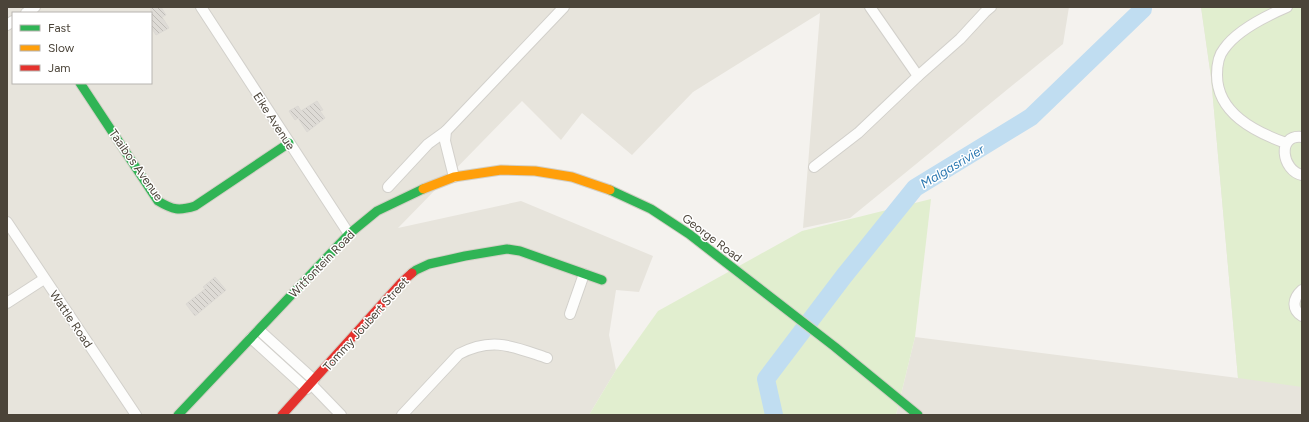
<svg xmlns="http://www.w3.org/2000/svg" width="1309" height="422" font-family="Figtree,sans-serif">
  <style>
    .residential { fill: #e7e4dc; fill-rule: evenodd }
    .green { fill: #e1eecf }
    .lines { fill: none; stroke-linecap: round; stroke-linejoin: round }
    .river { stroke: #c0ddf1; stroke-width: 18 }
    .building { fill: url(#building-back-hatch); stroke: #dcd9d4 }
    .street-casing { stroke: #d2d0cb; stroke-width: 12 }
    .fast-casing { stroke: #d3cfc5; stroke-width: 11 }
    .slow-casing { stroke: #d3cfc5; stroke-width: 11 }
    .jam-casing { stroke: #d3cfc5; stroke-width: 11 }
    .street { stroke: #fdfdfc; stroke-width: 10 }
    .fast { stroke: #30b455; stroke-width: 9 }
    .slow { stroke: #ff9f0a; stroke-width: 9 }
    .jam { stroke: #e5322d; stroke-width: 9 }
    .labels { text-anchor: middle; stroke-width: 3; stroke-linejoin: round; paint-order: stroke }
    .street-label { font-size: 12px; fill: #4b4439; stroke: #fff }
    .water-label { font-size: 13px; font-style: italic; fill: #2e7ab2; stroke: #fff }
  </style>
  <defs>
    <pattern id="building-back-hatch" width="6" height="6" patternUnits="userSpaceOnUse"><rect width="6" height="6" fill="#dedbd6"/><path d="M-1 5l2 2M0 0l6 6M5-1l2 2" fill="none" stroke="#c0bdb8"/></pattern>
  </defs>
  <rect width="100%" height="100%" fill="#f4f2ee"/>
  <g class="residential">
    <path d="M7,7H1069L1063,44L850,218L803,228L820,13L693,92L632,155L582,113L561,140L522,101L398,228L521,201L653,256L639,292L616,290L609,335L616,370L589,415H7ZM13,13H151V83H13Z"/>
    <path d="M1201,7H1302V415H896L915,337L1238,378L1211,77Z"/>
  </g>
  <g class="green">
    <path d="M1201,7H1302V387L1238,378L1211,77Z"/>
    <path d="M931,199L915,337L896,415H589L616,370L658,311L802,231Z"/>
  </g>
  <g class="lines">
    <path class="river" d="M774,415L766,379L844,276L915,188L1031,117L1143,9V7"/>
  </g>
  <g class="building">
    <path d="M151,7H161L166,15L162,17L169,28L156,35L151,27Z"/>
    <path d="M317,101L323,110L320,111L325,118L307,132L298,118L295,120L289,111L298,106L301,111Z"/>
    <path d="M215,277L226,290L195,316L186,304L205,289L203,287Z"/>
  </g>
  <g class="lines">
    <defs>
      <g id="street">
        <path d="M201,7L349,234"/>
        <path d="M870,7L918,76"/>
        <path d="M26,13L35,7"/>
        <path d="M7,25L13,21"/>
        <path d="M1302,137C1276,134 1282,171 1302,175"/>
        <path d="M1286,143C1255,132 1217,113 1217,75C1217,65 1218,56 1224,49C1237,30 1266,16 1287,7"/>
        <path d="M814,167L858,133L918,76L960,39L985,12L991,7"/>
        <path d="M454,177L445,141L446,131L564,7"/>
        <path d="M388,187L428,144L446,131"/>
        <path d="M7,222L136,415"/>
        <path d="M1302,290C1293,298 1291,309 1302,316"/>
        <path d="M7,303L44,279"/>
        <path d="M570,314L584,274"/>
        <path d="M259,330L314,380"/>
        <path d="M251,338L307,389"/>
        <path d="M311,384L341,415"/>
        <path d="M402,415L459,354C493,336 514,347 547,358"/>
      </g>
      <g id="fast">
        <path d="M80,83L158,201C173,210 179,211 195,206L289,143"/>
        <path d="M610,190L651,209L689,234L835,347L918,415"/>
        <path d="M412,273L416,270L429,264L465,256L507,249L520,251L602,280"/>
        <path d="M178,415L349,234L377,211L423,189"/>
      </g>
      <path id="slow" d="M423,189L454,177L501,170L535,171L572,177L610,190"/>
      <path id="jam" d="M282,415L402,282L412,273"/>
    </defs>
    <use href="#street" class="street-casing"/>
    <use href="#fast" class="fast-casing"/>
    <use href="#slow" class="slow-casing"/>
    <use href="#jam" class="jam-casing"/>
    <use href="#street" class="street"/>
    <use href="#fast" class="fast"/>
    <use href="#slow" class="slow"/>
    <use href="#jam" class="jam"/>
  </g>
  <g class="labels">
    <g class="street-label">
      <text transform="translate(274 121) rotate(57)" y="4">Eike Avenue</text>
      <text transform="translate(136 165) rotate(55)" y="4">Taaibos Avenue</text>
      <text transform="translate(712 238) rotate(37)" y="4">George Road</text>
      <text transform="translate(322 264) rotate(-46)" y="4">Witfontein Road</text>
      <text transform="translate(71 319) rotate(56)" y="4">Wattle Road</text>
      <text transform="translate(366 324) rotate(-48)" y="4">Tommy Joubert Street</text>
    </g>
    <g class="water-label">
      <text transform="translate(952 166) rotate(-31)" y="5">Malgasrivier</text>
    </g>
  </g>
  <rect width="1309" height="422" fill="none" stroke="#4b4439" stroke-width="16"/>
  <rect x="12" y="12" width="140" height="72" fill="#ffffff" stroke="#b7b4b0"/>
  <rect x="20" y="25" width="20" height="6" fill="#30b455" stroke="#b7b4b0"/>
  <text x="48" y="32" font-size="12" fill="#4b4439">Fast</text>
  <rect x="20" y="45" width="20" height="6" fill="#ff9f0a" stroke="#b7b4b0"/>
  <text x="48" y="52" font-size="12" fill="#4b4439">Slow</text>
  <rect x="20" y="65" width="20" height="6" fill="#e5322d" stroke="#b7b4b0"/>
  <text x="48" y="72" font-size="12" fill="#4b4439">Jam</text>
</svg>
